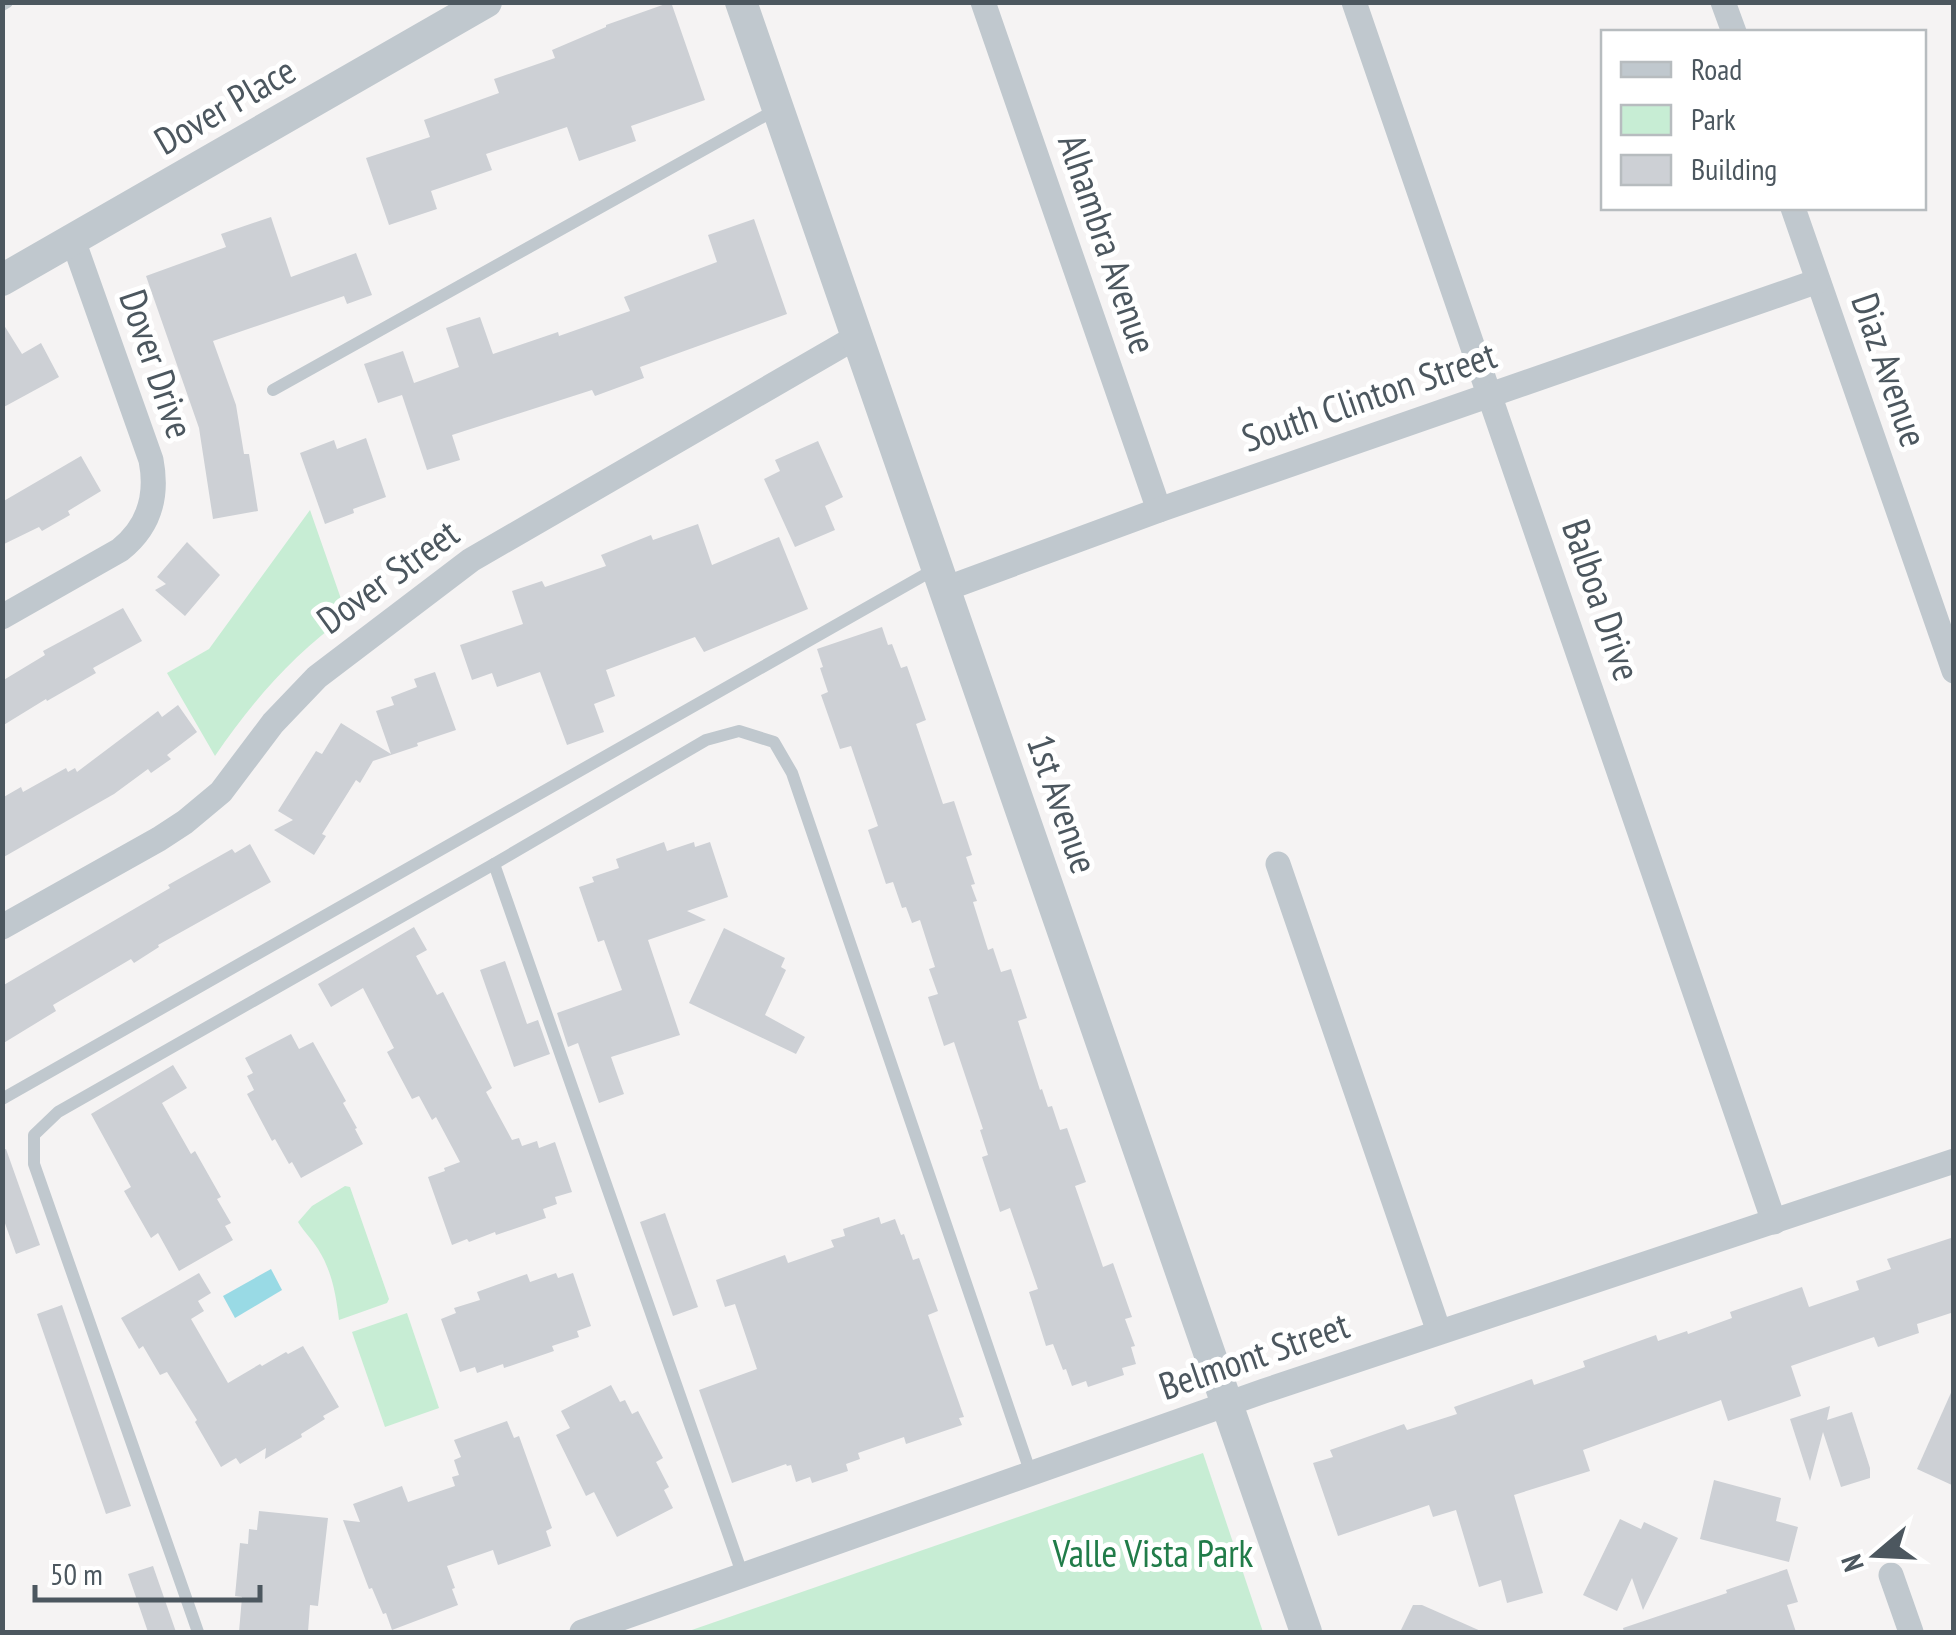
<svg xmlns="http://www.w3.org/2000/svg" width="1956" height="1635" font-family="'PT Sans Narrow',sans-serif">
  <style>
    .green { fill: #c7edd4 }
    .water { fill: #99dae5 }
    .building { fill: #cdd0d5 }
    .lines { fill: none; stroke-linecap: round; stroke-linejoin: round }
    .service { stroke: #c0c8ce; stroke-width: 12 }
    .minor { stroke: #c0c8ce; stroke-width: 25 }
    .tertiary { stroke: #c0c8ce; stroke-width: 32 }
    .labels { text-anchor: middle; stroke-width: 10; stroke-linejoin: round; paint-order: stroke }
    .street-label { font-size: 38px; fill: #4c575f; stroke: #fff }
    .park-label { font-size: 38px; fill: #217c49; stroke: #fff }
  </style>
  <rect width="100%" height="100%" fill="#f5f3f3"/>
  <g class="green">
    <path d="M310,510L347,616C293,654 252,702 215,756L167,673L209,649Z"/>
    <path d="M345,1186L350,1187L389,1299L387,1303L339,1320C336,1295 332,1271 318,1249C312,1239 304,1232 298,1222L312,1206Z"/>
    <path d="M407,1313L439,1408L385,1427L352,1332Z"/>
    <path d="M1203,1453L1263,1632H686Z"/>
  </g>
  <path class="water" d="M271,1269L282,1290L235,1318L223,1296Z"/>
  <g class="building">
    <path d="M671,2L705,100L631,126L636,141L579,161L567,127L486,154L492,170L431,191L437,209L389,225L366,158L430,137L424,120L499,93L494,79L555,58L552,50L606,27V25Z"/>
    <path d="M271,217L291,277L356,253L372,295L347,304L344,296L213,341L236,405L244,454H249L258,511L213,519L199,428L146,276L226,247L221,234Z"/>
    <path d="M754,219L787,314L640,367L644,378L595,396L592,390L452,435L460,460L427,470L402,395L378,403L364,364L403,351L414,383L459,367L446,328L480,317L493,354L558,332L559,336L630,311L624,297L717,262L708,235Z"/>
    <path d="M2,322L22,354L41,343L59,377L2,408Z"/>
    <path d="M366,438L386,497L353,509L354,513L325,524L300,453L334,440L337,449Z"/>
    <path d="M818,441L843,497L825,506L835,530L795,547L764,479L780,471L775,460Z"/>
    <path d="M81,456L101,491L68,511L70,515L42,531L39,527L2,545V502Z"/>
    <path d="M698,524L712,565L779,537L808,609L704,652L695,637L606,670L615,696L594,704L604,732L567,745L540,672L497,687L492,673L472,680L460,645L523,624L512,591L542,581L545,587L606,566L601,555L651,535L653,540Z"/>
    <path d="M187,542L220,575L185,616L155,590L166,584L157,577Z"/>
    <path d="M123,608L142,641L93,668L96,673L47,701L46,699L2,726V681L45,655L43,651Z"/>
    <path d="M882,627L888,645L892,644L901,668L907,666L926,720L916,724L943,804L954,801L972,855L966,857L975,884L971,885L977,901L973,902L988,950L993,948L1001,972L1011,969L1027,1018L1018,1021L1040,1090L1042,1089L1048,1107L1052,1106L1060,1130L1067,1128L1086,1182L1075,1186L1099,1255L1103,1267L1113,1263L1132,1317L1125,1319L1135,1346L1131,1347L1136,1364L1122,1368L1124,1375L1088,1387L1086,1381L1072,1386L1066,1369L1063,1370L1053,1344L1046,1346L1029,1292L1038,1289L1010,1208L1000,1212L982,1157L988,1155L980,1130L983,1129L954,1042L944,1046L928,997L938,994L929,969L935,967L920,920L912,923L906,907L902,908L893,882L886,884L868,830L878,826L851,746L840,749L821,695L828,692L820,668L823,667L817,649Z"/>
    <path d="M435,672L456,730L417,743L418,746L373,761L360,783L356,780L322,834L326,836L314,855L274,830L293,820L278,811L316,751L322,754L341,723L391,754L376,711L394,705L391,697L417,687L414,679Z"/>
    <path d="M178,705L197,732L167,755L171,759L151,773L148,769L114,794L2,858V798L21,787L23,792L66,768L68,772L75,768L77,772L158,711L162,717Z"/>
    <path d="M664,842L667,851L694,842L695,847L710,842L728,897L687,911L706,920L648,940L680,1035L611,1057L624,1094L599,1103L578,1043L568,1047L557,1013L622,990L604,940L598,942L579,887L594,882L592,877L619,868L616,859Z"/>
    <path d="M250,844L271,882L158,945L159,947L134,963L131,959L53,1005L56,1011L2,1044V986L170,888L168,885L232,849L235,853Z"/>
    <path d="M414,927L427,950L416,956L437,995L443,992L492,1088L486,1092L512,1140L519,1138L522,1146L537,1141L539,1148L555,1142L572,1192L555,1197L557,1204L543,1209L546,1218L496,1235L495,1232L469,1242L467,1239L452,1245L428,1177L445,1171L444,1168L460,1162L436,1117L432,1120L419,1096L412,1099L387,1052L394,1048L363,988L331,1007L318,984Z"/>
    <path d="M724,928L785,958L781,967L786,970L765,1015L805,1037L796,1054L689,1003Z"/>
    <path d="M505,961L527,1024L538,1020L550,1054L514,1067L480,970Z"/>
    <path d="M291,1034L299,1049L313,1042L346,1101L343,1103L357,1128L355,1129L363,1144L301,1178L292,1162L289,1164L275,1139L272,1141L247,1094L254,1090L247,1076L253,1073L245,1058Z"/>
    <path d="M173,1065L187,1088L162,1103L191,1154L195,1151L221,1197L217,1199L231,1223L225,1226L233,1240L179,1271L158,1233L151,1238L124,1191L131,1187L91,1114Z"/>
    <path d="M6,1149L40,1245L16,1254L2,1215V1150Z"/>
    <path d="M665,1213L698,1307L673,1316L640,1222Z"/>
    <path d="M879,1217L881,1224L895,1219L901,1235L904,1234L913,1260L919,1258L938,1311L928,1315L964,1417L959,1418L962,1425L906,1444L904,1437L858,1453L860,1459L846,1464L848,1471L812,1483L810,1477L796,1482L791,1465L787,1466L786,1464L732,1483L699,1390L757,1369L735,1304L725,1307L716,1280L785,1255L788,1263L834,1247L831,1240L845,1236L843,1229Z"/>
    <path d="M1954,1237V1312L1917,1324L1919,1333L1878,1347L1874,1337L1791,1366L1801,1396L1728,1421L1721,1400L1583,1450L1590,1471L1514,1495L1543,1593L1507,1603L1501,1580L1479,1587L1456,1510L1433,1517L1429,1505L1338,1536L1313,1463L1333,1457L1330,1450L1404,1424L1407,1430L1457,1414L1454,1407L1532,1379L1534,1385L1585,1367L1583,1361L1656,1335L1658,1341L1687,1331L1688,1334L1732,1318L1730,1312L1802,1287L1809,1307L1859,1290L1856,1281L1891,1269L1887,1259Z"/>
    <path d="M199,1273L211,1293L198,1301L204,1311L191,1319L228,1383L260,1364L262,1366L286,1352L288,1354L303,1346L339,1407L323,1416L325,1419L301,1434L302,1437L265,1459L266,1448L240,1464L236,1458L221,1467L195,1422L197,1420L167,1372L160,1375L143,1346L139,1349L121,1318Z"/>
    <path d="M556,1273L558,1278L573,1273L591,1326L577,1331L579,1337L552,1346L554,1351L504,1368L503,1364L477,1373L475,1367L460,1372L441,1319L456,1313L454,1308L480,1300L477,1292L527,1274L530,1282Z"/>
    <path d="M62,1305L131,1506L106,1514L37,1314Z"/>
    <path d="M611,1385L620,1402L625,1400L632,1414L638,1411L663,1458L656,1462L669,1487L664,1490L673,1508L617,1537L594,1492L586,1496L556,1435L570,1428L561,1411Z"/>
    <path d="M1954,1386V1486L1917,1469Z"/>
    <path d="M1830,1406L1827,1420L1852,1412L1870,1468V1478L1841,1487L1823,1432L1810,1481L1790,1419Z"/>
    <path d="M507,1421L514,1438L519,1436L552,1528L546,1531L551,1546L498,1565L493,1550L447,1566L455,1588L452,1589L458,1605L392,1630L386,1613L383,1614L372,1588L369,1589L343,1520L360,1522L353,1504L402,1486L408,1502L455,1486L452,1477L459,1475L454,1460L461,1457L454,1440Z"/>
    <path d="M1714,1480L1781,1498L1776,1521L1798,1527L1789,1562L1700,1539Z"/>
    <path d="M259,1511L328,1518L318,1606L310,1605L308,1632H239L242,1597L235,1596L240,1543L248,1544L249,1529L257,1530Z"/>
    <path d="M1620,1519L1641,1529L1644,1522L1678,1538L1643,1610L1632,1578L1617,1611L1583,1595Z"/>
    <path d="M153,1566L176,1632H148L128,1574Z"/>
    <path d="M1787,1569L1798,1602L1787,1605L1796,1632H1624L1623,1628L1727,1593L1726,1590Z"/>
    <path d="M1413,1605H1422L1483,1632H1400Z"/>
  </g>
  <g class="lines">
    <g class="service">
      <path d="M2,5L7,2"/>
      <path d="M273,390L777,109"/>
      <path d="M494,864L743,1576"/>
      <path d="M2,1099L935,569"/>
      <path d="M198,1632L34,1164V1135L58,1112L494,864L706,740L739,731L774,742L792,773L1031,1474"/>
    </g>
    <g class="minor">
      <path d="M983,2L1159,510"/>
      <path d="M1354,2L1774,1222"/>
      <path d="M1723,2L1734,32"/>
      <path d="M1793,208L1954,671"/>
      <path d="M945,589L1159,510L1818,281"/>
      <path d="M2,617L120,550C149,527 158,496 151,460L73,240"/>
      <path d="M1278,864L1439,1332"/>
      <path d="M2,927L159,839L185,822L221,792L273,723L317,677L471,560L858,336"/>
      <path d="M1891,1575L1911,1632"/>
      <path d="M582,1632L1264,1391L1954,1161"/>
    </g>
    <g class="tertiary">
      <path d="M741,2L1306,1632"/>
      <path d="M2,280L486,2"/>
    </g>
  </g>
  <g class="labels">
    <g class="street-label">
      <text transform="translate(225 106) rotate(-30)" y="13">Dover Place</text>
      <text transform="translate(1107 244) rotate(71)" y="13">Alhambra Avenue</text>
      <text transform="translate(156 364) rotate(71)" y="13">Dover Drive</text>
      <text transform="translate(1889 370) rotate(71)" y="13">Diaz Avenue</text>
      <text transform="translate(1369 397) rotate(-19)" y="13">South Clinton Street</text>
      <text transform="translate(388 577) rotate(-36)" y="13">Dover Street</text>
      <text transform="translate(1601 600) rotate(71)" y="13">Balboa Drive</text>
      <text transform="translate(1062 804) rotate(71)" y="13">1st Avenue</text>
      <text transform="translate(1254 1356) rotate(-19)" y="13">Belmont Street</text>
    </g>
    <g class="park-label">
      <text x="1153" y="1567">Valle Vista Park</text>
    </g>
  </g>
  <rect width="1956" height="1635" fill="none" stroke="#4c575f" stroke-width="10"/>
  <rect x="1601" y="30" width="325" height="180" fill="#ffffff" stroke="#b7bcbf" stroke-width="2.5"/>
  <rect x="1621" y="62" width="50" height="15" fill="#c0c8ce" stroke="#b7bcbf" stroke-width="2.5"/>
  <text x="1691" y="80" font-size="30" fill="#4c575f">Road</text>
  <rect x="1621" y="105" width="50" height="30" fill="#c7edd4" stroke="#b7bcbf" stroke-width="2.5"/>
  <text x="1691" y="130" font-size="30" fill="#4c575f">Park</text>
  <rect x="1621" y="155" width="50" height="30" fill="#cdd0d5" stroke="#b7bcbf" stroke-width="2.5"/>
  <text x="1691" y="180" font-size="30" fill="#4c575f">Building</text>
  <g transform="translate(1876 1555) rotate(251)" stroke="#ffffff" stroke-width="8" paint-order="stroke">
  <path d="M0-8L18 38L0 25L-18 38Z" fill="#4c575f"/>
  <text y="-15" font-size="28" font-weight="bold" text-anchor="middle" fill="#4c575f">N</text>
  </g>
  <path d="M35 1585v15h225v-15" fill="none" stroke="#4c575f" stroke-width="5"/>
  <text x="50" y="1585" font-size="30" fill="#4c575f" stroke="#ffffff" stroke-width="8" paint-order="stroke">50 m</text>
</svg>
